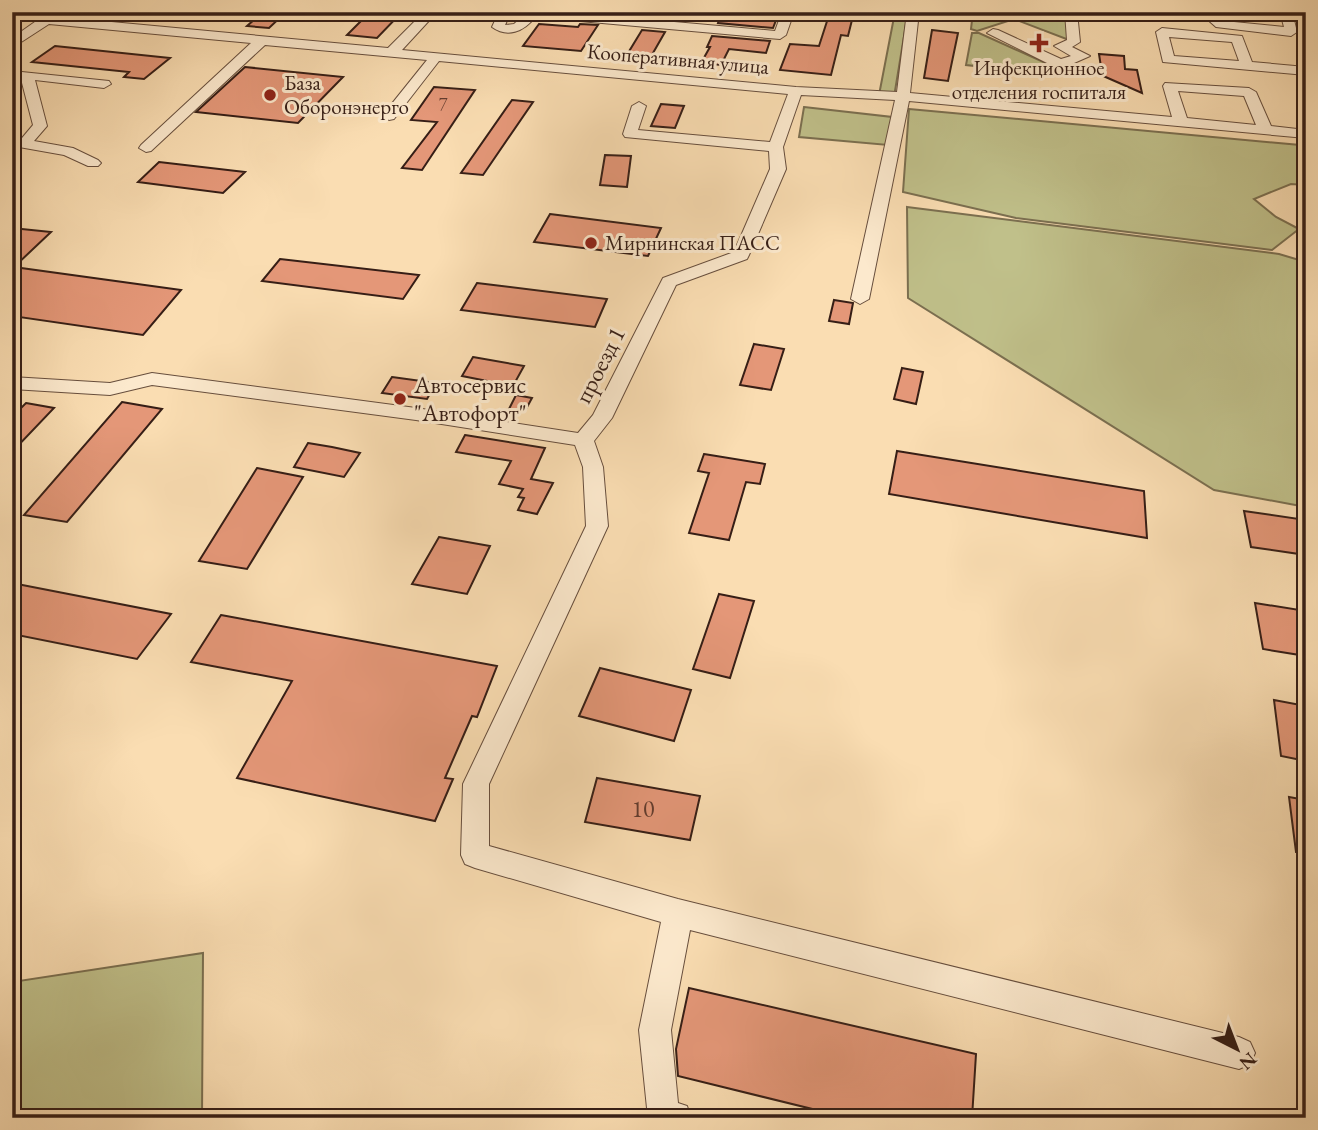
<svg xmlns="http://www.w3.org/2000/svg" width="1318" height="1130" font-family="'EB Garamond',serif">
  <style>
    .green { fill: #c0c08a; stroke: #7b6f50; stroke-width: 2 }
    .building { fill: #e49778; stroke: #361e16; stroke-width: 2 }
    .lines { fill: none; stroke-linecap: round; stroke-linejoin: round }
    .minor-casing { stroke: #674e3d; stroke-width: 2 }
    .minor { fill: #fce9cd; fill-rule: evenodd }
    .poi-dot { fill: #8f2418; stroke: #fce9cd; stroke-width: 2.5 }
    .labels { text-anchor: middle; stroke-width: 6; stroke-linejoin: round; paint-order: stroke }
    .far-number-label { font-size: 18px; fill: #623c2e }
    .far-street-label { font-size: 21px; fill: #361e16; stroke: #fce9cd }
    .far-poi-label { font-size: 21px; fill: #361e16; stroke: #fce9cd; text-anchor: start }
    .street-label { font-size: 24px; fill: #361e16; stroke: #fce9cd }
    .poi-label { font-size: 24px; fill: #361e16; stroke: #fce9cd; text-anchor: start }
    .near-number-label { font-size: 24px; fill: #623c2e }
  </style>
  <rect width="100%" height="100%" fill="#faddb2"/>
  <filter id="stains"><feTurbulence type="fractalNoise" baseFrequency=".00286" numOctaves="4"/><feColorMatrix values="0 0 0 0 .2 0 0 0 0 .09 0 0 0 0 .02 0 0 0 .5 -.17"/></filter>
  <radialGradient id="worn" r=".72"><stop offset=".6" stop-color="#630" stop-opacity="0"/><stop offset="1" stop-color="#630" stop-opacity=".3"/></radialGradient>
  <g class="green">
    <path d="M895,12H908L894,97L879,95Z"/>
    <path d="M973,12H1067L1069,40L1014,19L977,31L971,29Z"/>
    <path d="M972,33H979L1059,69L1062,75L966,65Z"/>
    <path d="M804,107L892,117L888,145L799,137Z"/>
    <path d="M909,109L1300,145L1306,156V185L1291,184L1254,199L1276,217L1299,229L1272,250L1016,218L903,192Z"/>
    <path d="M907,207L1279,254L1306,262V507L1214,490L908,298Z"/>
    <path d="M203,953L202,1118H12V982Z"/>
  </g>
  <g class="building">
    <path d="M263,12H286L269,28L247,26Z"/>
    <path d="M370,12H402L377,38L347,35Z"/>
    <path d="M722,12H749L778,15L773,28L718,23Z"/>
    <path d="M830,12H854L848,36L841,35L831,75L780,70L790,44L819,46Z"/>
    <path d="M539,24L578,27L580,24L598,25L581,51L523,46Z"/>
    <path d="M642,30L665,32L649,60L625,58Z"/>
    <path d="M932,30L958,33L948,81L924,78Z"/>
    <path d="M712,36L770,41L766,53L729,49L721,65L701,63L710,47H707Z"/>
    <path d="M55,46L170,58L144,79L124,77L129,72L32,62Z"/>
    <path d="M1099,54L1124,56L1125,69L1137,70L1142,93L1085,68L1101,67Z"/>
    <path d="M245,67L343,77L298,123L196,112Z"/>
    <path d="M434,87L475,90L422,170L402,168L437,122L411,120Z"/>
    <path d="M512,100L533,102L483,175L461,173Z"/>
    <path d="M661,104L684,106L675,128L651,126Z"/>
    <path d="M605,155L631,156L627,187L600,185Z"/>
    <path d="M159,162L245,172L223,193L138,182Z"/>
    <path d="M550,214L661,228L648,256L534,242Z"/>
    <path d="M12,228L51,232L14,267L181,290L143,335L12,316Z"/>
    <path d="M280,259L419,275L403,299L262,281Z"/>
    <path d="M477,283L607,299L595,327L461,310Z"/>
    <path d="M834,300L853,303L849,324L829,321Z"/>
    <path d="M754,344L784,349L771,390L740,385Z"/>
    <path d="M473,357L524,366L513,386L462,376Z"/>
    <path d="M902,368L923,372L916,404L894,399Z"/>
    <path d="M392,377L436,383L427,399L382,393Z"/>
    <path d="M516,395L532,398L525,411L509,409Z"/>
    <path d="M122,402L162,409L67,522L24,515Z"/>
    <path d="M26,403L54,408L12,452V417Z"/>
    <path d="M465,435L545,448L531,479L553,483L537,514L518,510L524,498L518,497L523,489L499,484L511,461L456,452Z"/>
    <path d="M308,443L332,447L360,453L344,477L294,467Z"/>
    <path d="M897,451L1144,491L1147,538L889,494Z"/>
    <path d="M704,454L765,464L760,484L746,482L729,540L689,533L709,473L698,471Z"/>
    <path d="M257,468L303,477L247,569L199,561Z"/>
    <path d="M1244,511L1306,520V555L1251,547Z"/>
    <path d="M439,537L490,546L467,594L412,584Z"/>
    <path d="M12,583L171,614L137,659L12,634Z"/>
    <path d="M719,594L754,601L730,678L693,669Z"/>
    <path d="M1255,603L1306,611V656L1263,649Z"/>
    <path d="M221,615L497,666L477,717L472,716L445,778L453,779L435,821L237,778L292,681L191,662Z"/>
    <path d="M600,668L691,690L674,741L579,716Z"/>
    <path d="M1274,700L1306,706V761L1281,756Z"/>
    <path d="M597,778L700,796L690,840L585,822Z"/>
    <path d="M1289,797L1306,800V851L1296,852Z"/>
    <path d="M689,988L976,1054L972,1118H849L678,1076L676,1049Z"/>
  </g>
  <g class="lines">
    <defs>
      <g id="minor">
        <path d="M49,12H64L58,17L388,48L424,12H437L402,50L796,87L897,92L907,12H919L910,93L1172,117L1163,86L1165,83L1249,88L1256,92L1271,126L1306,130V138L909,101L869,299L860,304L851,299L895,100L801,95L783,147L786,169L749,255L747,259L676,285L612,418L594,441L603,467L608,526L489,784V846L678,899L1239,1037L1250,1042L1255,1053L1250,1064L1239,1069L690,930L671,1030L678,1103L687,1106L691,1118H648L639,1030L661,922L475,868L465,864L461,855L463,784L586,526L583,467L575,445L416,420L152,385L110,395L12,389V377L110,383L152,373L416,408L578,433L593,415L663,278L734,252L770,169L769,151L625,137L623,134L632,106L639,102L646,106L638,130L770,142L788,94L439,61L394,119L389,120L382,116L427,60L265,45L151,151L146,152L139,148L141,145L251,43L49,24L12,48V38ZM1178,91L1244,96L1256,125L1187,118Z"/>
        <path d="M499,12H562L775,31L782,12H794L786,35L780,39L535,17C524,32 507,38 492,27ZM511,12L523,16L514,24L505,25Z"/>
        <path d="M1065,12H1077L1080,42L1072,47L1090,56L1065,67H1055L987,33L993,29L998,30L1061,59L1071,56L1054,46L1067,40Z"/>
        <path d="M1199,12H1213L1224,21L1284,27L1280,12H1292L1297,32L1291,36L1216,27Z"/>
        <path d="M1162,28L1242,36L1252,62L1306,67V75L1163,62L1156,32ZM1169,37L1232,42L1239,61L1174,56Z"/>
        <path d="M12,71L109,81L111,84L104,88L35,80L47,126L34,141L73,148L98,160L101,163L98,166H88L64,155L19,147L17,144L33,125L21,79L12,77Z"/>
      </g>
    </defs>
    <use href="#minor" class="minor-casing"/>
    <use href="#minor" class="minor"/>
  </g>
  <g class="poi-dot">
    <path d="M1035.5 32.5h7v7h7v7h-7v7h-7v-7h-7v-7h7z"/>
    <circle cx="270" cy="95" r="7"/>
    <circle cx="591" cy="243" r="7"/>
    <circle cx="400" cy="399" r="7"/>
  </g>
  <g class="labels">
    <g class="far-number-label">
      <text x="443" y="111">7</text>
    </g>
    <g class="far-street-label">
      <text transform="translate(678 59) rotate(5)" y="7">Кооперативная улица</text>
    </g>
    <g class="far-poi-label">
      <text x="1039" y="75" text-anchor="middle">Инфекционное<tspan x="1039" dy="24">отделения госпиталя</tspan></text>
      <text x="284" y="90">База<tspan x="284" dy="24">Оборонэнерго</tspan></text>
      <text x="605" y="250">Мирнинская ПАСС</text>
    </g>
    <g class="street-label">
      <text transform="translate(600 365) rotate(-63)" y="8">проезд 1</text>
    </g>
    <g class="poi-label">
      <text x="414" y="393">Автосервис<tspan x="414" dy="28">"Автофорт"</tspan></text>
    </g>
    <g class="near-number-label">
      <text x="643" y="817">10</text>
    </g>
  </g>
  <rect width="1318" height="1130" fill="none" stroke="#faddb2" stroke-width="42"/>
  <rect x="14" y="14" width="1290" height="1102" fill="none" stroke="#361e16" stroke-width="3.5"/>
  <rect x="21" y="21" width="1276" height="1088" fill="none" stroke="#361e16" stroke-width="2"/>
  <g transform="translate(1237 1049) rotate(138)" stroke="#fce9cd" stroke-width="5" paint-order="stroke">
  <path d="M0-5L12 26L0 18L-12 26Z" fill="#361e16"/>
  <text y="-10" font-size="19" font-weight="bold" text-anchor="middle" fill="#361e16">N</text>
  </g>
  <rect width="100%" height="100%" filter="url(#stains)"/>
  <rect width="100%" height="100%" fill="url(#worn)"/>
</svg>
